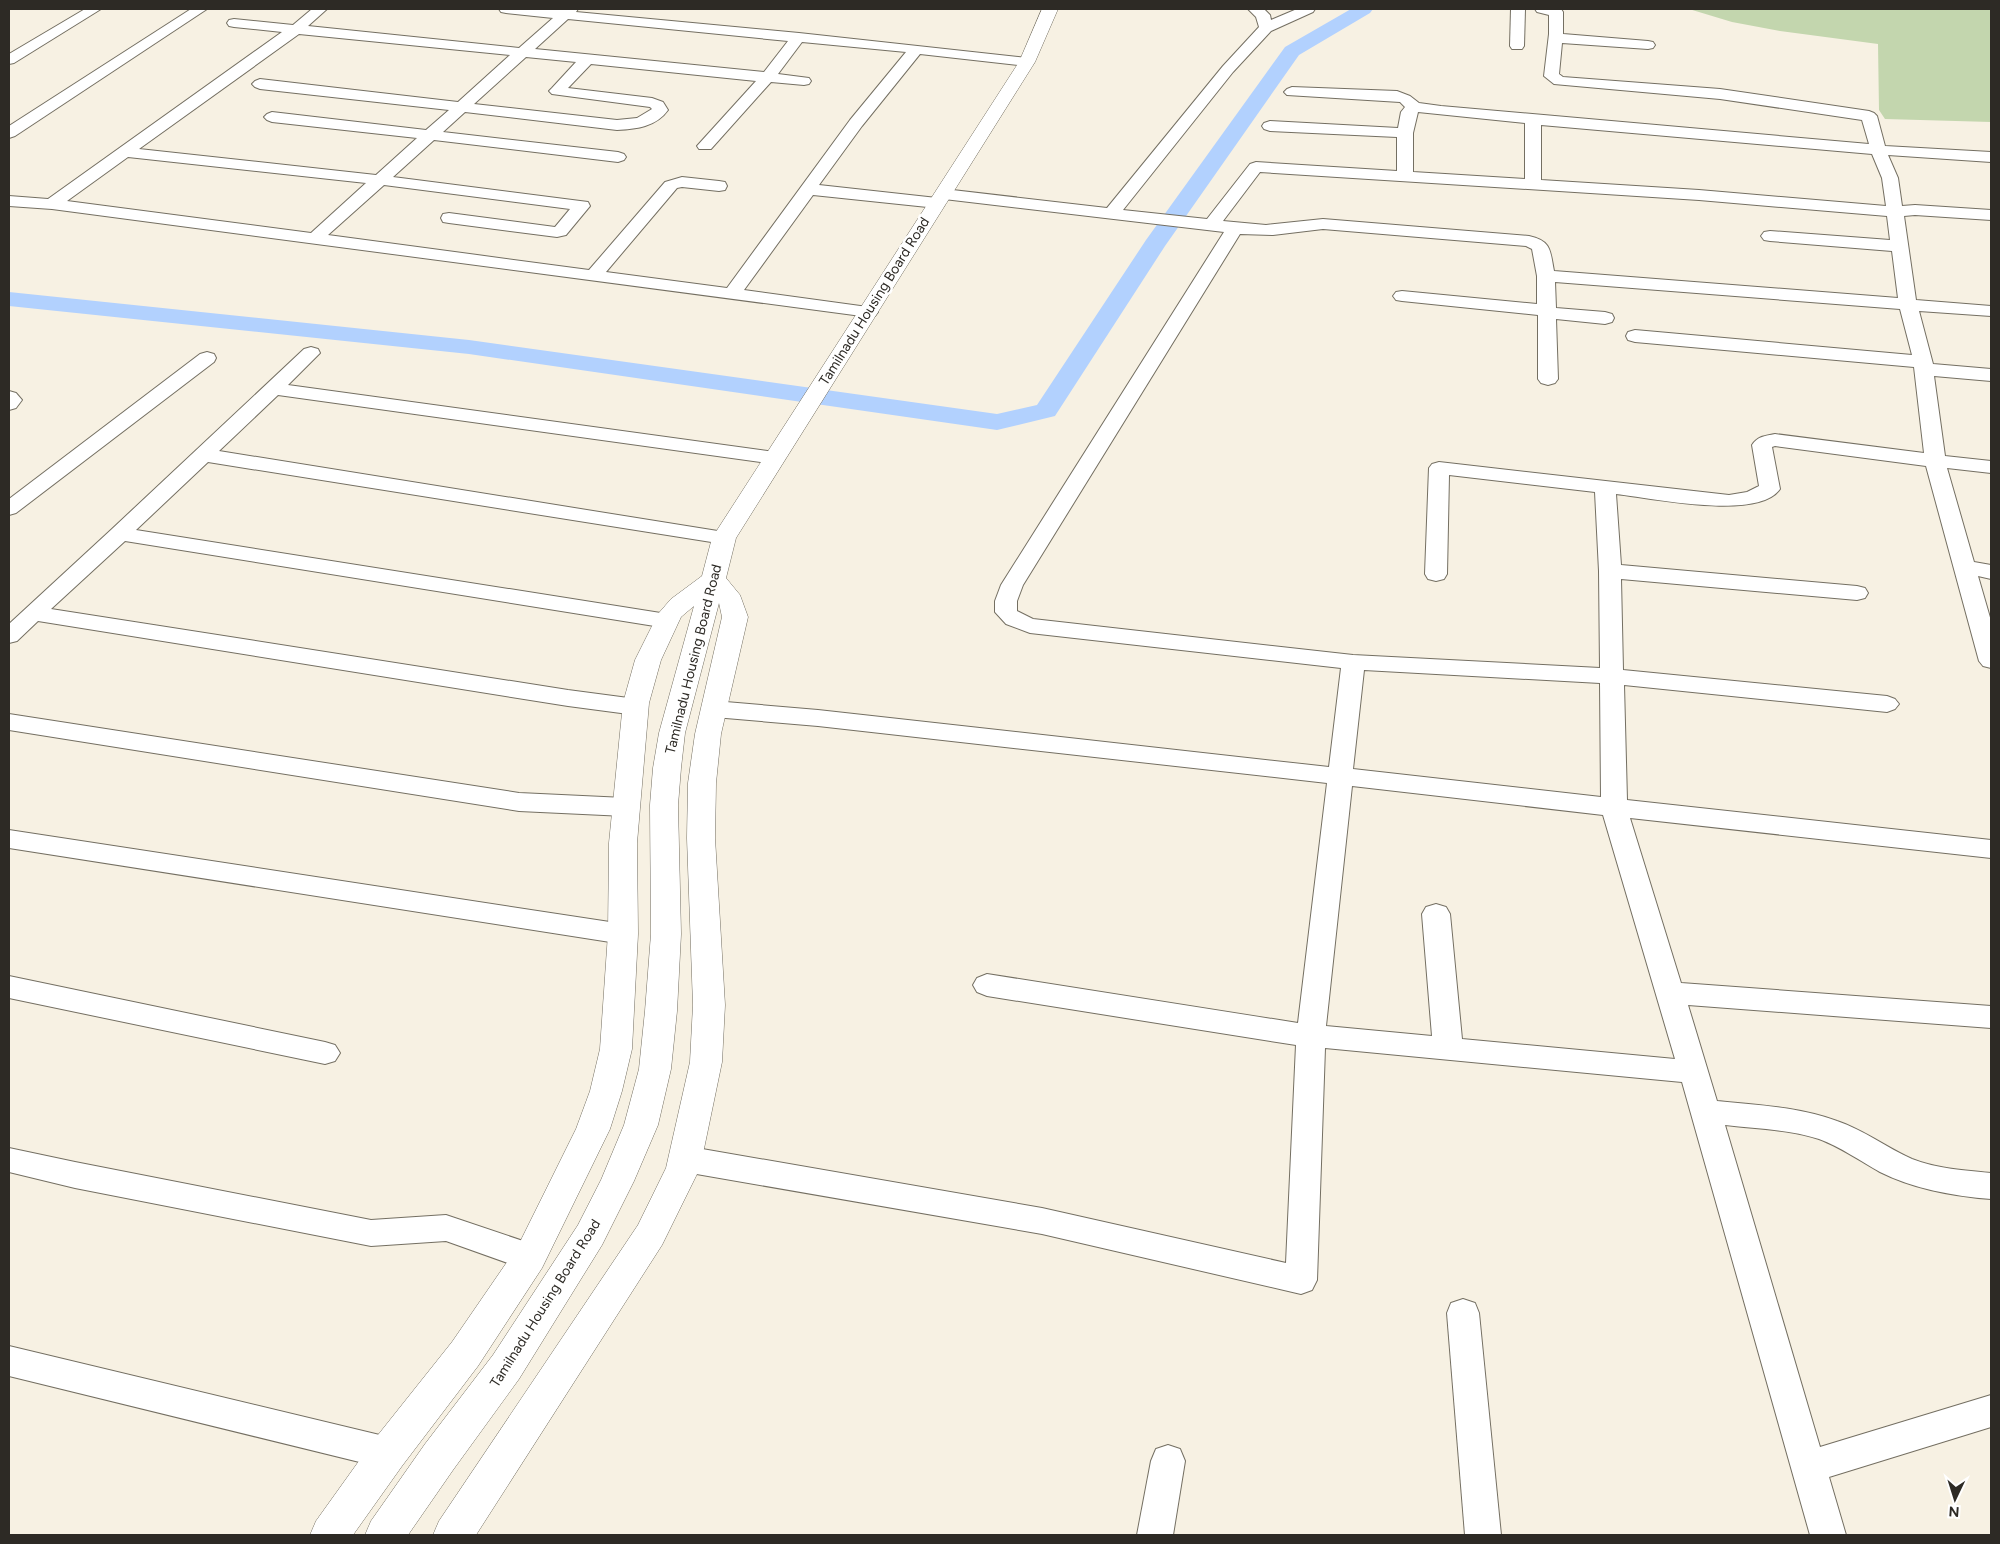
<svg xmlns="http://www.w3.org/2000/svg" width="2000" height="1544" font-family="Figtree,sans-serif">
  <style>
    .green { fill: #c3d6ae }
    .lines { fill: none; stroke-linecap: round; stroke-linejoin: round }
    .canal { fill: #b2d1fe; fill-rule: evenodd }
    .minor-casing { stroke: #746f62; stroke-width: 2 }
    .tertiary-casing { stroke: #746f62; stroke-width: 1 }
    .minor { fill: #fff; fill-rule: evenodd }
    .tertiary { fill: #fff; fill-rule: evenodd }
    .labels { text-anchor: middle; stroke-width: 5; stroke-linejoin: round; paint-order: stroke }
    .street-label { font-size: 14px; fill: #2d2a25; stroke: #fff }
  </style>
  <rect width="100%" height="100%" fill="#f7f1e3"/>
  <path class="green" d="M1689,9H1991V122L1885,119L1879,110L1878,44L1780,31L1732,22Z"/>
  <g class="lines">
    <path class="canal" d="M1351,9H1373L1370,13L1299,55L1165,246L1055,416L997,430L469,354L9,306V292L469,340L997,414L1037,405L1146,240L1285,47Z"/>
    <defs>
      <g id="minor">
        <path d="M85,9H101L14,63L9,64V54Z"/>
        <path d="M191,9H207L15,136L9,138V126Z"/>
        <path d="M312,9H327L308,26L519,48L553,18L506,13L501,12L499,9H578L576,12L799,33L1027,58L1032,59L1034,62L1032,65L1027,66L920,54L862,126L819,185L937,198L943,199L945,203L943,207L937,208L813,195L744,290L875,308L878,312L875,316L869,317L52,209L9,206V196L48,199L282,32L234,27L229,26L227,23L229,20L234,19L293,25ZM568,19L788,41L764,72L535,49ZM299,34L510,55L458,102L260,79L255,81L252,84L255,87L260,89L449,110L426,130L272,112L267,114L264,117L267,120L272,122L417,138L376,175L139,149ZM802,42L906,52L850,120L727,288L606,272L677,188L682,187L719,191L725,190L727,186L725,182L719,181L682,177L665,182L589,270L328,235L384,185L570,209L555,227L449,213L443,214L441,218L443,222L449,223L557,237L566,235L590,206L588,202L393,177L434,140L618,162L624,160L626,157L624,154L618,152L443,132L465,112L617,130C636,129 656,127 668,110L663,102L652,98L568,88L591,64L756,81L697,146L699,149H711L771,82L804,85L809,84L811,81L809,78L778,74ZM526,57L576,62L552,88L549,91L552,94L650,107L652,109L637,118L617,120L474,104ZM128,157L366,183L311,233L67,201Z"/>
        <path d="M1248,9H1264L1270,15L1271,20L1297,9H1315L1313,12L1271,31L1233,72L1123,210L1207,219L1250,164L1256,162L1397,171V137L1270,131L1264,129L1262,126L1264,123L1270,121L1398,128L1401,112L1405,107L1400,102L1287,95L1284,92L1287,89L1292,87L1397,91L1410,96L1419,103L1441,106L1869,144L1862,120L1720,99L1554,84L1544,76L1549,34V15L1537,12L1535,9H1561L1563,12V34L1648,41L1653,42L1655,45L1653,48L1648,49L1562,43L1559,74L1563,77L1720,89L1869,111L1874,113L1877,116L1885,146L1991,152V162L1888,155L1898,178L1902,206L1915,205L1991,210V220L1915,215L1904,216L1916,300L1991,306V316L1919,311L1933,364L1991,369V381L1934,376L1945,456L1991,461V473L1947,468L1974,562L1991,565V579L1978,576L1991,621V668L1983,666L1979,661L1926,466L1775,446L1772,447L1780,489C1758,521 1651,498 1616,494L1621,565L1857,586L1865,588L1868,593L1865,598L1857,600L1621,579L1623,670L1887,696L1895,699L1899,704L1895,709L1887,712L1624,685L1627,800L1991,840V858L1630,818L1681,983L1991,1006V1028L1688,1005L1717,1101C1757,1105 1799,1107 1837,1121C1864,1130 1887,1148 1912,1159C1937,1169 1965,1170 1991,1173V1199C1953,1196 1914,1189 1880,1172C1860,1161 1841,1147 1819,1139C1789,1129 1756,1129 1725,1125L1820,1447L1991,1395V1427L1829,1477L1846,1535H1810L1682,1082L1325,1048L1317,1280L1312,1290L1301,1294L1042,1234L685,1172L674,1168L670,1159L674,1150L685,1146L1042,1208L1286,1263L1296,1045L987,996L977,992L973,985L977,978L987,974L1298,1023L1327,783L818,726L714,717L705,714L702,709L705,704L714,701L818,710L1329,767L1341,668L1030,633L1006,624L995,612V601L1001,585L1224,232L944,199L938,198L936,194L938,190L944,189L1107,208L1223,66L1259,27L1256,17ZM1418,112L1525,123V179L1413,172V133ZM1541,125L1872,154L1882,178L1886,206L1699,190L1541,180ZM1260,172L1699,200L1887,216L1890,240L1770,231L1764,232L1761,236L1764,240L1770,241L1892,251L1898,298L1554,271C1550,251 1552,241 1529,236L1323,219L1266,225L1223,221ZM1323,229L1526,246L1532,249L1537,276V304L1402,291L1396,292L1393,296L1396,300L1402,301L1538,315V379L1541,383L1548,385L1555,383L1558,379L1556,319L1605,324L1612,322L1614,318L1612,314L1605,312L1556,308L1555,282L1900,309L1912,355L1635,330L1628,332L1626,336L1628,340L1635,342L1914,367L1924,453L1775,434C1765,436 1758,436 1752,445L1759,486L1747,492L1729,495L1439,462L1432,464L1429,468L1425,574L1428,579L1436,581L1444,579L1447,574L1449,475L1595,492L1599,571L1600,668L1353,655L1033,619L1017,611V601L1023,585L1240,234L1273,235ZM1364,670L1600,683L1601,797L1353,769ZM1352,786L1603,815L1675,1059L1462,1039L1450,914L1446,907L1436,904L1426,907L1422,914L1432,1036L1326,1026Z"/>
        <path d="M1511,9H1525L1524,46L1522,49H1512L1510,46Z"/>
        <path d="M311,347L318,349L320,353L288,385L775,452L782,454L785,458L782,462L775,464L278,395L219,451L724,532L732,533L735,538L732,543L724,544L208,462L136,530L667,614L675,616L678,621L675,626L667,628L125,541L51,609L568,690L636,699L645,702L648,707L645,712L636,715L568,706L38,621L17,641L9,643V624L112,529L304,349Z"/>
        <path d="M207,352L214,354L216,358L214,362L16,513L9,515V499L200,354Z"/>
        <path d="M9,391L16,393L22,400L16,408L9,410Z"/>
        <path d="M9,714L519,793L625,798L634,801L638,807L634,813L625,816L519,811L9,730Z"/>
        <path d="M9,830L623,924L633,927L637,934L633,941L623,944L9,848Z"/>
        <path d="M9,976L325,1042L335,1045L340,1053L335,1061L325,1064L9,998Z"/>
        <path d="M9,1148L75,1162L371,1220L446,1215L541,1247L546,1257L541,1267L530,1271L446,1241L371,1246L75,1188L9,1172Z"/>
        <path d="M1463,1299L1475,1303L1479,1313L1501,1535H1465L1447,1313L1451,1303Z"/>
        <path d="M9,1346L388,1437L400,1441L405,1453L400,1465L388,1469L9,1376Z"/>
        <path d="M1168,1445L1180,1449L1185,1461L1173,1535H1137L1151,1461L1156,1449Z"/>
      </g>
      <path id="tertiary" d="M1042,9H1058L1035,62L736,538L726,578L740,595L748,617L721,734L716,783L715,838L725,1005L722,1062L700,1168L662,1245L476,1535H433L439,1521L638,1225L666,1168L690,1062L693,1005L687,838L688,783L695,734L722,617L719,603L685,733L681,768L678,805L681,934L677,1011L671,1069L658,1125L634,1181L602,1245L519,1379L453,1470L408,1535H365L371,1521L425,1444L493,1355L578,1225L601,1180L624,1125L639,1069L645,1011L651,934L650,805L653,768L659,733L694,606L681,617L661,660L649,703L637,843L638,934L632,1049L622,1091L610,1129L542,1268L478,1366L402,1466L353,1535H310L316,1521L374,1440L452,1342L518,1246L576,1129L590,1091L600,1049L608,934L609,843L623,703L635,660L658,614L671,599L702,576L712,538L1019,62Z"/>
    </defs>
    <use href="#minor" class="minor-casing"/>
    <use href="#tertiary" class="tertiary-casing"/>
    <use href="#minor" class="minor"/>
    <use href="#tertiary" class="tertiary"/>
  </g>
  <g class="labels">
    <g class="street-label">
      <text transform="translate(874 301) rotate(-58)" y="5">Tamilnadu Housing Board Road</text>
      <text transform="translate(693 659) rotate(-76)" y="5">Tamilnadu Housing Board Road</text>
      <text transform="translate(545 1303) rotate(-58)" y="5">Tamilnadu Housing Board Road</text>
    </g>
  </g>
  <rect width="2000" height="1544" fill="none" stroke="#2d2a25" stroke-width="20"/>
  <g transform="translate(1955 1499) rotate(184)" stroke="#ffffff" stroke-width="4" paint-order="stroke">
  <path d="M0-4L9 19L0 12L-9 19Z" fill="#2d2a25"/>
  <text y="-8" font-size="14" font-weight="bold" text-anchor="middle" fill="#2d2a25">N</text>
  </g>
</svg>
